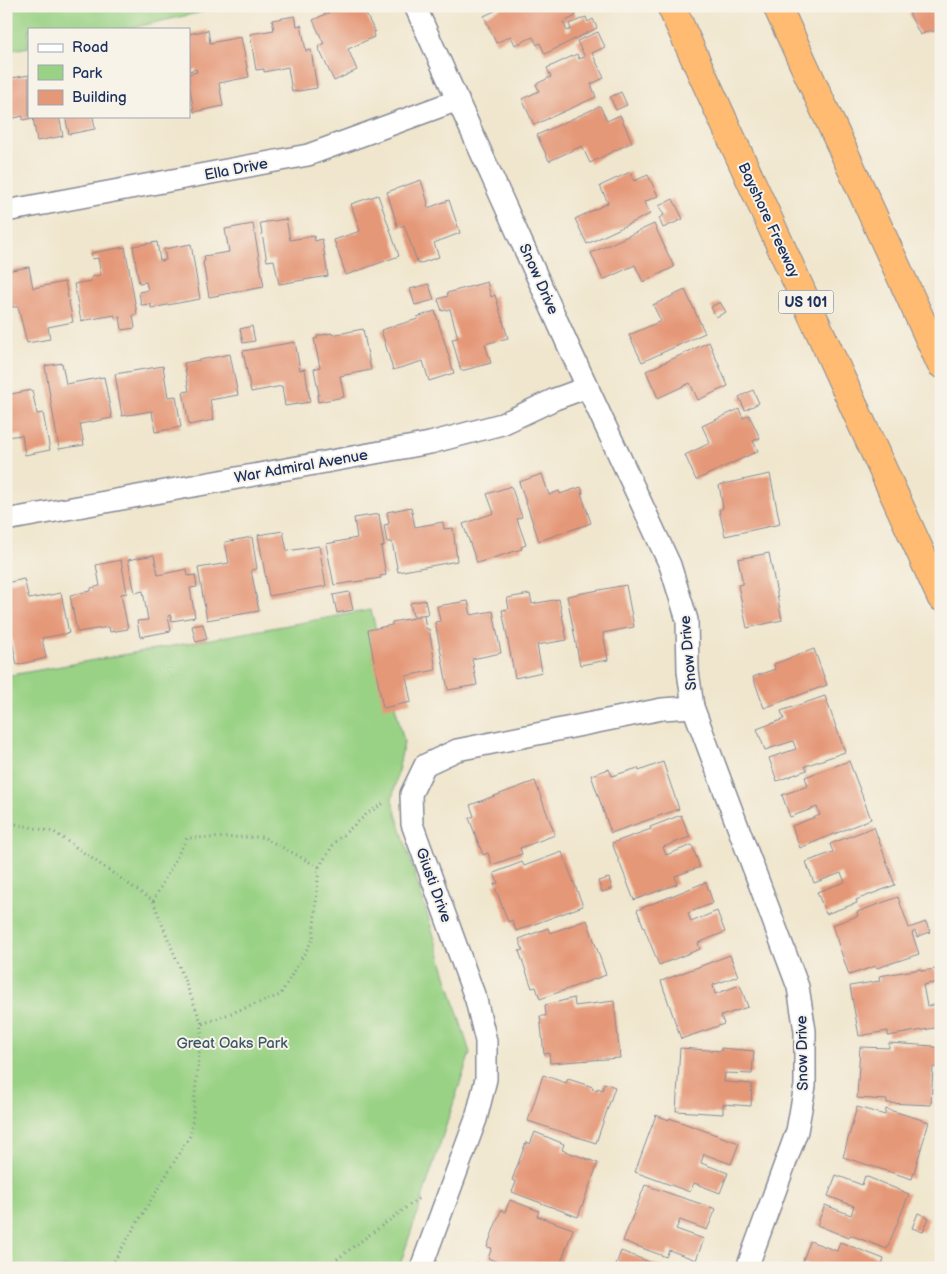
<svg xmlns="http://www.w3.org/2000/svg" width="947" height="1274" font-family="'Balsamiq Sans',sans-serif">
  <style>
    .green { fill: #9ad285; stroke: #5a8072 }
    .building { fill: #e59878 }
    .lines { fill: none; stroke-linecap: round; stroke-linejoin: round }
    .street-casing { stroke: #868a96; stroke-width: 24 }
    .highway-casing { stroke: #868a96; stroke-width: 30 }
    .path { stroke: #868a96; stroke-width: 3; stroke-dasharray: 1 4; stroke-linecap: butt }
    .street { stroke: #fff; stroke-width: 21 }
    .highway { stroke: #febb71; stroke-width: 28 }
    .labels { text-anchor: middle; stroke-width: 4; stroke-linejoin: round; paint-order: stroke }
    .shield { fill: #f7f3e8; stroke: #5d6a87; stroke-width: 1 }
    .shield-label { font-size: 14px; font-weight: bold; fill: #1b2f5e }
    .street-label { font-size: 15px; fill: #1b2f5e; stroke: #f7f3e8 }
    .park-label { font-size: 15px; fill: #3b5868; stroke: #f7f3e8 }
  </style>
  <rect width="100%" height="100%" fill="#f7f3e8"/>
  <filter id="ink" filterUnits="userSpaceOnUse"><feTurbulence type="fractalNoise" baseFrequency=".02" numOctaves="2"/><feDisplacementMap in="SourceGraphic" scale="10" xChannelSelector="R" yChannelSelector="G"/><feConvolveMatrix kernelMatrix="1 2 1 2 8 2 1 2 1" color-interpolation-filters="sRGB"/></filter>
  <filter id="wash" filterUnits="userSpaceOnUse"><feTurbulence type="fractalNoise" baseFrequency=".0096" numOctaves="4" result="noise"/><feDisplacementMap in="SourceGraphic" scale="20" xChannelSelector="R" yChannelSelector="G"/><feGaussianBlur stdDeviation="1.12" result="paint"/><feColorMatrix in="noise" values="0 0 0 0 0 0 0 0 0 0 0 0 0 0 0 0 0 1.4 0 .05"/><feComposite in="paint" operator="in"/></filter>
  <g filter="url(#wash)">
    <rect width="100%" height="100%" fill="#f0e6cd"/>
    <g class="green">
      <path d="M6,6H228L127,29H29V47L6,51Z"/>
      <path d="M371,610L404,742L392,800L470,1053L399,1268H6V676Z"/>
    </g>
    <g id="blocks">
      <g class="building">
        <path d="M343,6H362L375,32L373,33L374,37L348,49L357,70L334,81L318,47L324,44L313,20Z"/>
        <path d="M505,6H572L576,16L563,22L567,31L571,29L569,24L586,17L588,22L593,19L597,28L545,54L540,43L537,45L533,37L515,45L511,36L496,43L484,16Z"/>
        <path d="M919,6H941V28L932,32L931,30L920,35L909,13L920,8Z"/>
        <path d="M295,16L297,26L301,25L306,51L311,50L317,88L292,92L288,67L264,72V69L256,70L250,34L274,30L272,20Z"/>
        <path d="M208,30L210,43L241,37L249,77L219,83L223,106L194,112L189,83V74L197,72L196,69L189,71V34Z"/>
        <path d="M598,32L605,47L592,53L604,78L591,84L596,97L534,125L522,99L539,91L536,84L551,77L547,68L577,54L579,59L585,57L577,41Z"/>
        <path d="M29,75V116H59L63,136L37,141L33,118L23,120V116L6,120V79Z"/>
        <path d="M621,92L627,105L616,110L610,97Z"/>
        <path d="M600,106L607,121L620,115L632,142L590,163L582,146L549,161L537,135Z"/>
        <path d="M65,116H93L95,129L69,134Z"/>
        <path d="M630,172L634,181L648,175L658,196L644,202L650,214L587,244L575,219L608,203L600,186Z"/>
        <path d="M421,180L428,203L427,204L428,208L449,200L460,233L434,243L439,257L418,264L404,225L398,228L387,192Z"/>
        <path d="M378,195L399,256L346,275L334,240L360,231L351,204Z"/>
        <path d="M673,199L683,219L663,228L659,218L664,215L659,206Z"/>
        <path d="M286,219L290,240L314,236L315,241L322,239L328,276L279,284L274,260L267,261L260,223Z"/>
        <path d="M253,224L264,287L209,297L203,262L205,261L204,256L229,252L225,229Z"/>
        <path d="M654,224L674,267L643,282L635,265L603,280L591,253Z"/>
        <path d="M157,242L160,261L166,260L164,249L191,244L200,299L151,308V304L141,305L139,292L148,290L146,282L139,283L133,246Z"/>
        <path d="M125,247L137,314L133,315L135,328L122,330L120,317L115,318V315L81,321L74,284L91,281V277L101,275L98,258L92,259L91,253Z"/>
        <path d="M29,267L33,288L65,282L73,322L48,327L50,339L27,343L18,307H12L6,271Z"/>
        <path d="M487,282L491,297L495,295L508,338L485,344L491,363L461,371L452,339L458,338L450,309L442,311L438,299L448,296L447,293Z"/>
        <path d="M429,284L434,300L415,305L410,289Z"/>
        <path d="M685,290L705,333L642,362L629,335L661,321L653,305Z"/>
        <path d="M720,302L726,312L716,317L711,307Z"/>
        <path d="M435,311L454,373L429,381L423,361L393,370L381,330L418,319L417,317Z"/>
        <path d="M252,326L255,341L243,343L240,329Z"/>
        <path d="M363,329L371,370L340,376L344,397L318,402L317,395H319L314,369L320,367L314,339L318,338L317,336L332,333V335Z"/>
        <path d="M295,342L300,370L305,369L310,402L285,406L282,386L251,392L243,351Z"/>
        <path d="M709,342L728,386L698,400L690,383L658,398L646,371Z"/>
        <path d="M230,354L238,395L210,400L214,420L189,425L183,392L189,391L184,363Z"/>
        <path d="M62,363L66,384L104,377L112,418L80,424L84,445L59,449L45,366Z"/>
        <path d="M163,366L168,397L176,396L181,427L155,432L152,411L122,416L115,374Z"/>
        <path d="M32,390L37,414L43,413L50,450L25,455L22,435L6,437V395Z"/>
        <path d="M753,390L759,403L745,410L739,397Z"/>
        <path d="M739,409L743,418L749,415L760,438L753,441L758,451L696,480L685,455L710,443L702,426Z"/>
        <path d="M542,474L549,495L559,491L560,494L581,487L583,493H581L591,523L539,541L519,482Z"/>
        <path d="M770,474L780,524L725,536L719,510L723,508L719,485Z"/>
        <path d="M511,486L522,517L517,519L526,545L521,547L522,549L477,563L463,524L494,513L487,494Z"/>
        <path d="M411,507L415,527L443,522L444,529L453,528L457,561L398,572L392,542H387L384,525L389,524L387,512Z"/>
        <path d="M379,514L384,546L381,547L386,575L380,576L381,578L334,585L326,544L357,538L354,518Z"/>
        <path d="M283,531L287,551L319,546L326,586L269,596L258,535Z"/>
        <path d="M252,537L257,569L251,570L259,611L207,620L198,568L229,563L225,542Z"/>
        <path d="M769,553L782,620L747,628L738,585L743,584L738,559Z"/>
        <path d="M154,555L158,575L187,569L188,576L195,575L197,587L190,588L195,617L172,621L171,615L168,616L171,631L140,637L137,621L148,620L143,591L135,593L128,560Z"/>
        <path d="M121,560L127,593L121,594L128,629L110,632L109,627L77,632L70,595L91,591V588L100,586L96,565Z"/>
        <path d="M24,579L29,599L61,593L69,633L42,638L46,658L17,665L6,611V583Z"/>
        <path d="M626,585L634,627L603,633L608,660L580,665L567,596Z"/>
        <path d="M349,592L353,610L337,613L333,595Z"/>
        <path d="M530,594L532,604L559,599L567,640L537,645L542,672L515,678L502,610L509,609L507,598Z"/>
        <path d="M425,600L428,614L413,616L410,603Z"/>
        <path d="M468,601L471,615L493,611L501,653L472,659L477,685L448,690L435,622L440,621L437,606Z"/>
        <path d="M424,616L426,629H429L436,670L406,676L411,702L383,708L368,630L392,625V622Z"/>
        <path d="M203,624L207,639L196,642L192,626Z"/>
        <path d="M814,649L827,685L764,708L753,677L775,669L774,664Z"/>
        <path d="M825,696L845,752L805,766L807,770L777,781L769,758L796,749L793,741L765,750L757,729L784,719L781,711Z"/>
        <path d="M849,761L871,819L800,848L792,826L820,815L817,807L790,817L782,795L808,786L805,777Z"/>
        <path d="M663,762L679,809L611,833L591,775L609,769L612,776L638,768L639,771Z"/>
        <path d="M535,781L555,835L520,848L522,854L492,865L488,853L483,855L469,818L474,816L470,805Z"/>
        <path d="M681,815L690,837L663,847L666,855L692,845L700,867L675,876L677,884L634,900L612,843L651,829L650,827Z"/>
        <path d="M874,827L895,885L856,900L857,903L826,914L817,892L845,882L841,873L814,883L806,862L833,852L830,844Z"/>
        <path d="M562,852L583,906L516,931L512,920L508,922L494,884L498,883L494,873L522,862L524,866Z"/>
        <path d="M609,878L612,889L602,892L598,881Z"/>
        <path d="M706,882L713,903L688,913L691,922L717,911L725,932L698,943L700,949L659,965L637,910Z"/>
        <path d="M898,897L909,928L926,922L930,932L917,937L915,931L912,933L919,954L877,968L876,966L849,975L832,925L858,916L857,912Z"/>
        <path d="M587,920L606,975L540,999L536,987L532,988L519,951L523,950L519,939L548,928L550,933Z"/>
        <path d="M730,955L738,976L713,985L715,994L740,985L748,1007L721,1016L724,1024L681,1039L661,981Z"/>
        <path d="M921,969L922,971L935,969L938,982L923,985L927,1006L941,1004V1027L888,1036V1031L859,1036L850,986L880,981L879,976Z"/>
        <path d="M574,998L575,1006L614,1001L620,1058L550,1063L549,1053L544,1054L540,1016H546L545,1005Z"/>
        <path d="M889,1043L933,1046V1047L941,1048V1068L933,1067L931,1105L887,1103V1100L857,1098L860,1047L889,1048Z"/>
        <path d="M680,1048L721,1051V1048L754,1051L752,1074L725,1073L724,1082L752,1084L751,1106L723,1104V1114L676,1111Z"/>
        <path d="M543,1075L566,1083L568,1079L593,1087L592,1089L597,1090L598,1088L602,1090L604,1083L615,1087L596,1143L528,1121Z"/>
        <path d="M857,1107L885,1115L886,1109L929,1122L912,1179L843,1157Z"/>
        <path d="M656,1115L669,1120V1118L739,1143L731,1164L704,1154L701,1163L728,1173L720,1193L694,1183L690,1192L635,1172Z"/>
        <path d="M535,1132L564,1144L562,1150L598,1163L578,1217L512,1192L516,1182L512,1180L526,1142L530,1144Z"/>
        <path d="M836,1175L862,1185L865,1176L909,1194L887,1249L850,1235L849,1238L817,1225L825,1205L851,1215L854,1206L828,1196Z"/>
        <path d="M645,1185L716,1209L707,1230L680,1220L676,1229L704,1239L696,1260L669,1250L666,1257L623,1241Z"/>
        <path d="M510,1200L539,1211L537,1216L573,1229L559,1268H511L488,1258L492,1248L487,1247L501,1210L505,1212Z"/>
        <path d="M918,1213L929,1218L923,1232L912,1228Z"/>
        <path d="M810,1241L837,1251L840,1242L884,1259L881,1268H815L802,1263Z"/>
        <path d="M621,1251L665,1268H615Z"/>
        <path d="M476,1262L492,1268H474Z"/>
      </g>
    </g>
  </g>
  <g filter="url(#ink)">
    <use href="#blocks" fill-opacity="0" stroke="#868a96" stroke-width="1"/>
    <g class="lines">
      <defs>
        <g id="street">
          <path d="M415,6L572,354L670,565L687,620L688,671L693,707L798,987L805,1031V1086L797,1131L747,1268"/>
          <path d="M6,211L308,155L458,100"/>
          <path d="M6,520L430,443L502,424L555,399L588,387"/>
          <path d="M421,1268L476,1119L486,1079V1041L476,1000L412,824L411,794L425,765L457,750L662,709L693,707"/>
        </g>
        <g id="highway">
          <path d="M671,6L941,597"/>
          <path d="M777,6L941,364"/>
        </g>
      </defs>
      <use href="#street" class="street-casing"/>
      <use href="#highway" class="highway-casing"/>
      <g class="path">
        <path d="M6,822L54,832L153,901L202,1024L191,1134L110,1268"/>
        <path d="M319,867L335,842L368,813L384,803"/>
        <path d="M153,901L187,838L263,837L319,867L313,939L280,995L202,1024"/>
        <path d="M325,1268L419,1198"/>
      </g>
      <use href="#street" class="street"/>
      <use href="#highway" class="highway"/>
    </g>
  </g>
  <g class="labels">
    <rect class="shield" x="778.5" y="290.5" width="55" height="23" rx="4"/>
    <g class="shield-label">
      <text x="806" y="307">US 101</text>
    </g>
    <g class="street-label">
      <text transform="translate(236 169) rotate(-11)" y="5">Ella Drive</text>
      <text transform="translate(769 220) rotate(65)" y="5">Bayshore Freeway</text>
      <text transform="translate(539 279) rotate(66)" y="5">Snow Drive</text>
      <text transform="translate(301 466) rotate(-10)" y="5">War Admiral Avenue</text>
      <text transform="translate(688 653) rotate(-95)" y="5">Snow Drive</text>
      <text transform="translate(434 885) rotate(70)" y="5">Giusti Drive</text>
      <text transform="translate(802 1053) rotate(-91)" y="5">Snow Drive</text>
    </g>
    <g class="park-label">
      <text x="232" y="1048">Great Oaks Park</text>
    </g>
  </g>
  <rect width="947" height="1274" fill="none" stroke="#f7f3e8" stroke-width="25"/>
  <rect x="28" y="28" width="162" height="90" fill="#f7f3e8" stroke="#9fa5b1"/>
  <rect x="38" y="44" width="25" height="8" fill="#ffffff" stroke="#9fa5b1"/>
  <text x="72" y="52" font-size="15" fill="#1b2f5e">Road</text>
  <rect x="38" y="65" width="25" height="15" fill="#9ad285" stroke="#9fa5b1"/>
  <text x="72" y="78" font-size="15" fill="#1b2f5e">Park</text>
  <rect x="38" y="90" width="25" height="15" fill="#e59878" stroke="#9fa5b1"/>
  <text x="72" y="102" font-size="15" fill="#1b2f5e">Building</text>
</svg>
